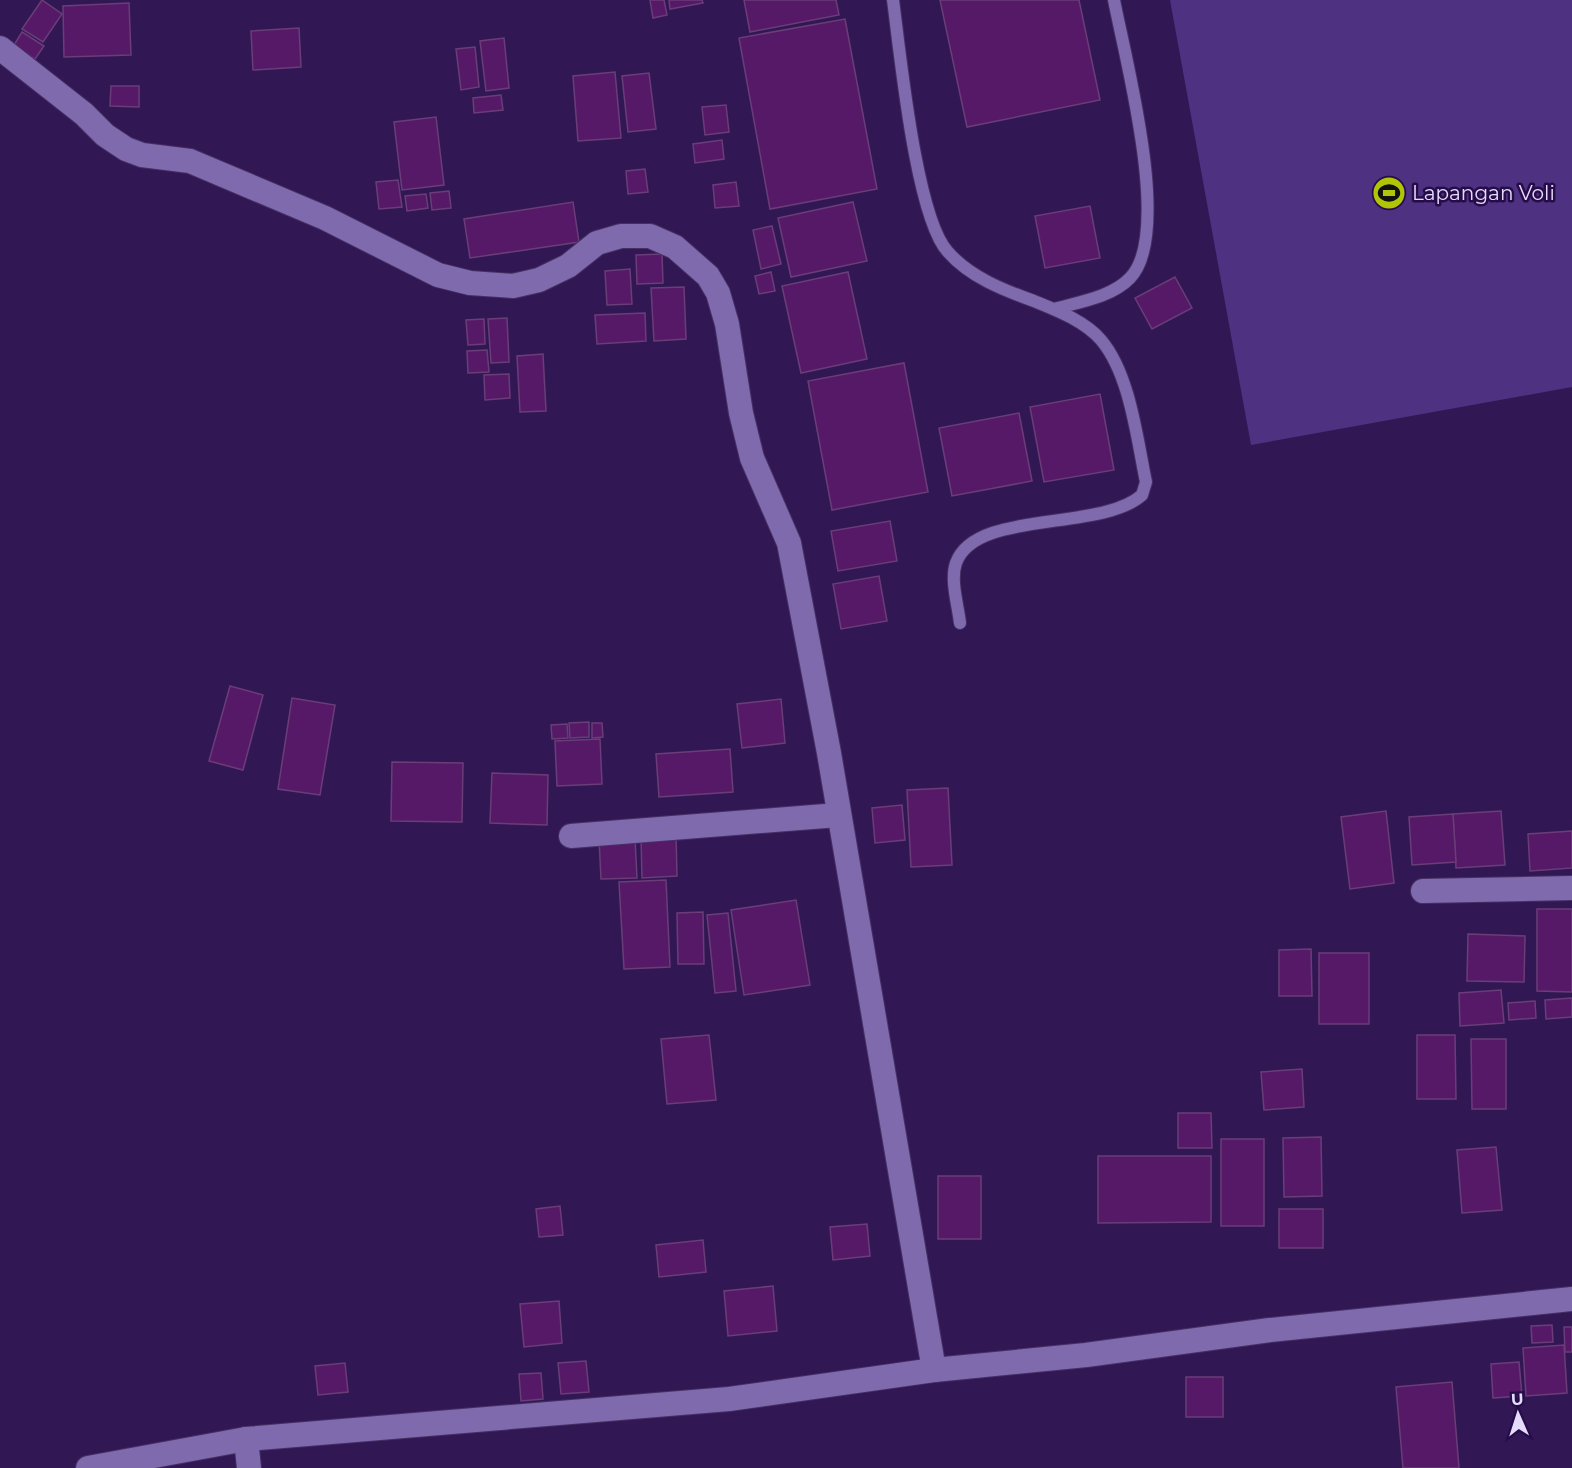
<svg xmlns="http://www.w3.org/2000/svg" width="1572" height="1468" font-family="Montserrat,sans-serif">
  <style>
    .green { fill: #4f3181 }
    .building { fill: #561967; stroke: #6a3d78; stroke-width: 1.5 }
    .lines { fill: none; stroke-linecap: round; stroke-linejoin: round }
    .service-casing { stroke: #463063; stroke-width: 14 }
    .minor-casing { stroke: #463063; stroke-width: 26 }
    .service { stroke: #7f6aae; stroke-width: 12 }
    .minor { stroke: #7f6aae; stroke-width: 24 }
    .labels { text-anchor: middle; stroke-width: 5; stroke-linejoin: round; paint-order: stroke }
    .poi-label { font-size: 20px; fill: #e4dcfa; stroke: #270c4a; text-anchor: start }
  </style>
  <rect width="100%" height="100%" fill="#311855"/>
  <path class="green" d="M1170,0H1572V387L1251,445Z"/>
  <g class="building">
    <path d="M42,0L62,14L43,42L22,29Z"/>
    <path d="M650,0H664L667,15L653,18Z"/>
    <path d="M669,0H702L703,3L670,9Z"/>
    <path d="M744,0H836L839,15L750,32Z"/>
    <path d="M940,0H1079L1100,100L967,127Z"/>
    <path d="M129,3L131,55L64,57L63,6Z"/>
    <path d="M845,19L877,189L770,209L739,38Z"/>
    <path d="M299,28L301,67L253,70L251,31Z"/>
    <path d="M22,32L44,46L35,59L14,45Z"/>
    <path d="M504,38L509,88L486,91L480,41Z"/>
    <path d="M475,47L479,87L461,90L456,49Z"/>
    <path d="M615,72L621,138L578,141L573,76Z"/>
    <path d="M649,73L656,129L628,132L622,76Z"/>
    <path d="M111,86H139V107L110,106Z"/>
    <path d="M501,95L503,110L474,113L473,98Z"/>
    <path d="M726,105L729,132L705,135L702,107Z"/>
    <path d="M436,117L444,185L402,190L394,122Z"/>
    <path d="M722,140L724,159L695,163L693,144Z"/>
    <path d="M645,169L648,192L628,194L626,171Z"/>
    <path d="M398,180L402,207L379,209L376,182Z"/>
    <path d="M736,182L739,206L715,208L713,185Z"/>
    <path d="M449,191L451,208L432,210L430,193Z"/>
    <path d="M426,194L428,208L407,211L405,196Z"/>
    <path d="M573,202L579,242L470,258L464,219Z"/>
    <path d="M853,202L867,261L791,277L778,218Z"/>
    <path d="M1090,206L1100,258L1045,268L1035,216Z"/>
    <path d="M772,226L781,264L761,269L753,230Z"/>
    <path d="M662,254L663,283L637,284L636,255Z"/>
    <path d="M630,269L632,304L607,305L605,271Z"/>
    <path d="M771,272L775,291L759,294L755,276Z"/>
    <path d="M848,272L867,359L801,373L782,286Z"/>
    <path d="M1175,277L1192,308L1152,329L1135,298Z"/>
    <path d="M684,287L686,339L654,341L651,288Z"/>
    <path d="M645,313L646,341L597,344L595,315Z"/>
    <path d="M507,318L509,362L491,363L488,319Z"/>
    <path d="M484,319L485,344L468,345L466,320Z"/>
    <path d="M487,350L489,372L468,373L467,351Z"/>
    <path d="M543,354L546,411L520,412L517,356Z"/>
    <path d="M904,363L928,492L832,510L808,381Z"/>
    <path d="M509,374L510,398L485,400L484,375Z"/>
    <path d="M1100,394L1114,470L1044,482L1030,407Z"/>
    <path d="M1019,413L1032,481L952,496L939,428Z"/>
    <path d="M890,521L897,561L838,571L831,531Z"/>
    <path d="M879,576L887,621L841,629L833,584Z"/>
    <path d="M230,686L263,695L243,770L209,761Z"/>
    <path d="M292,698L335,705L320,795L278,789Z"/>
    <path d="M781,699L785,743L742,748L737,704Z"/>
    <path d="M589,722V737L570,738L569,723Z"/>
    <path d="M592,723H602L603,737L592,738Z"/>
    <path d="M567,724L568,738L552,739L551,725Z"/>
    <path d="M600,739L602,784L557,786L555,741Z"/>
    <path d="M730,749L733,792L659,797L656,754Z"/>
    <path d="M392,762L463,763L462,822L391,821Z"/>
    <path d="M492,773L548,775L547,825L490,823Z"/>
    <path d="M948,788L952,865L911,867L907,790Z"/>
    <path d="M902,805L905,840L875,843L872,808Z"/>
    <path d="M1386,811L1394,883L1350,889L1341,817Z"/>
    <path d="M1501,811L1505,865L1456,868L1453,814Z"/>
    <path d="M1453,814L1456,862L1412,865L1409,817Z"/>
    <path d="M1572,831V868L1530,871L1528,834Z"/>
    <path d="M676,835L677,876L642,878L641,837Z"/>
    <path d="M635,838L637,878L601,879L599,839Z"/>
    <path d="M666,880L670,967L624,969L619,882Z"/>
    <path d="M796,900L810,985L744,995L731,910Z"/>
    <path d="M1537,909H1572V992L1537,991Z"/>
    <path d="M703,912L704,964H678L677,913Z"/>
    <path d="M728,913L736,991L715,993L707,915Z"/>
    <path d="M1468,934L1525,936L1524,982L1467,981Z"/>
    <path d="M1311,949L1312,996H1279V950Z"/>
    <rect x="1319" y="953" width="50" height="71"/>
    <path d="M1501,990L1504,1023L1460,1026L1459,993Z"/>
    <path d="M1572,998V1017L1546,1019L1545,1000Z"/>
    <path d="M1535,1001L1536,1018L1509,1020L1508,1003Z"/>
    <path d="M709,1035L716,1100L667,1104L661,1039Z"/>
    <path d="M1417,1035H1455L1456,1099H1417Z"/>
    <path d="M1471,1039H1506V1109H1472Z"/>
    <path d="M1302,1069L1304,1107L1264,1110L1261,1072Z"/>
    <path d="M1178,1113H1211L1212,1148H1178Z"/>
    <path d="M1321,1137L1322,1196L1284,1197L1283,1138Z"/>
    <rect x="1221" y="1139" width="43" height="87"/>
    <path d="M1496,1147L1502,1210L1462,1213L1457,1150Z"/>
    <path d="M1098,1156H1211V1222L1098,1223Z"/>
    <rect x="938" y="1176" width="43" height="63"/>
    <path d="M560,1206L563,1235L539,1237L536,1209Z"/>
    <rect x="1279" y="1209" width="44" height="39"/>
    <path d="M867,1224L870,1256L833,1260L830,1227Z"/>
    <path d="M703,1240L706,1272L659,1277L656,1245Z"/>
    <path d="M773,1286L777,1331L728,1336L724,1291Z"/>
    <path d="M559,1301L562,1343L524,1347L520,1304Z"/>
    <path d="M1552,1325L1553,1342L1532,1343L1531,1326Z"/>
    <path d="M1564,1327H1572V1352H1565Z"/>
    <path d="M1564,1345L1567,1393L1526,1396L1523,1348Z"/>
    <path d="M586,1361L589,1392L561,1394L558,1363Z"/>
    <path d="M1519,1362L1522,1396L1493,1398L1491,1364Z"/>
    <path d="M345,1363L348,1392L318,1395L315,1366Z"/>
    <path d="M541,1373L543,1399L521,1401L519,1374Z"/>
    <rect x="1186" y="1377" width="37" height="40"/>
    <path d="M1452,1382L1459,1468H1403L1396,1387Z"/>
  </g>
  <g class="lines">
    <defs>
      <g id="service">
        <path d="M893,0C900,52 916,218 948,252C970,277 1003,290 1034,301C1056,310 1085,321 1101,340C1130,374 1137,439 1146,482L1142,495C1101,532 975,509 956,563C950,580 958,605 960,623"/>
        <path d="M1054,309C1079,302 1112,297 1130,278C1173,234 1125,58 1114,0"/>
      </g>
      <g id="minor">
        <path d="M0,48L84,114L105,135L126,149L142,155L190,161L325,218L438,275L470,283L513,286L539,280L568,266L597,243L621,236H650L675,247L708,276L718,293L727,324L741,413L752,458L789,543L829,753L934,1370"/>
        <path d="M571,836L838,815"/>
        <path d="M1423,891L1572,888"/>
        <path d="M246,1439L249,1468"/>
        <path d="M88,1468L246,1439L729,1399L934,1370L1086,1355L1270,1330L1572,1299"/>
      </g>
    </defs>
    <use href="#service" class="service-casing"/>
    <use href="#minor" class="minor-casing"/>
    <use href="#service" class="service"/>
    <use href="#minor" class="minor"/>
  </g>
  <defs>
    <symbol id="stadium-disc" viewBox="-11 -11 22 22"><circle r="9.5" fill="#afc506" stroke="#270c4a"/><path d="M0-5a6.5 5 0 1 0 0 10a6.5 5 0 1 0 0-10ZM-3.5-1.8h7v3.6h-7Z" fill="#111"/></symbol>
  </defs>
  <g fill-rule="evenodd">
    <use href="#stadium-disc" x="1370" y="174" width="38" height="38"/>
  </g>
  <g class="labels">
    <g class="poi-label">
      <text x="1412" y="200">Lapangan Voli</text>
    </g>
  </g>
  <g transform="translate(1518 1414) rotate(357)" stroke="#270c4a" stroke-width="4.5" paint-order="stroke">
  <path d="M0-4.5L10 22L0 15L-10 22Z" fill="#e4dcfa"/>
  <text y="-9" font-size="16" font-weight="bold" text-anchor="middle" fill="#e4dcfa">U</text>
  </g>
</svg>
